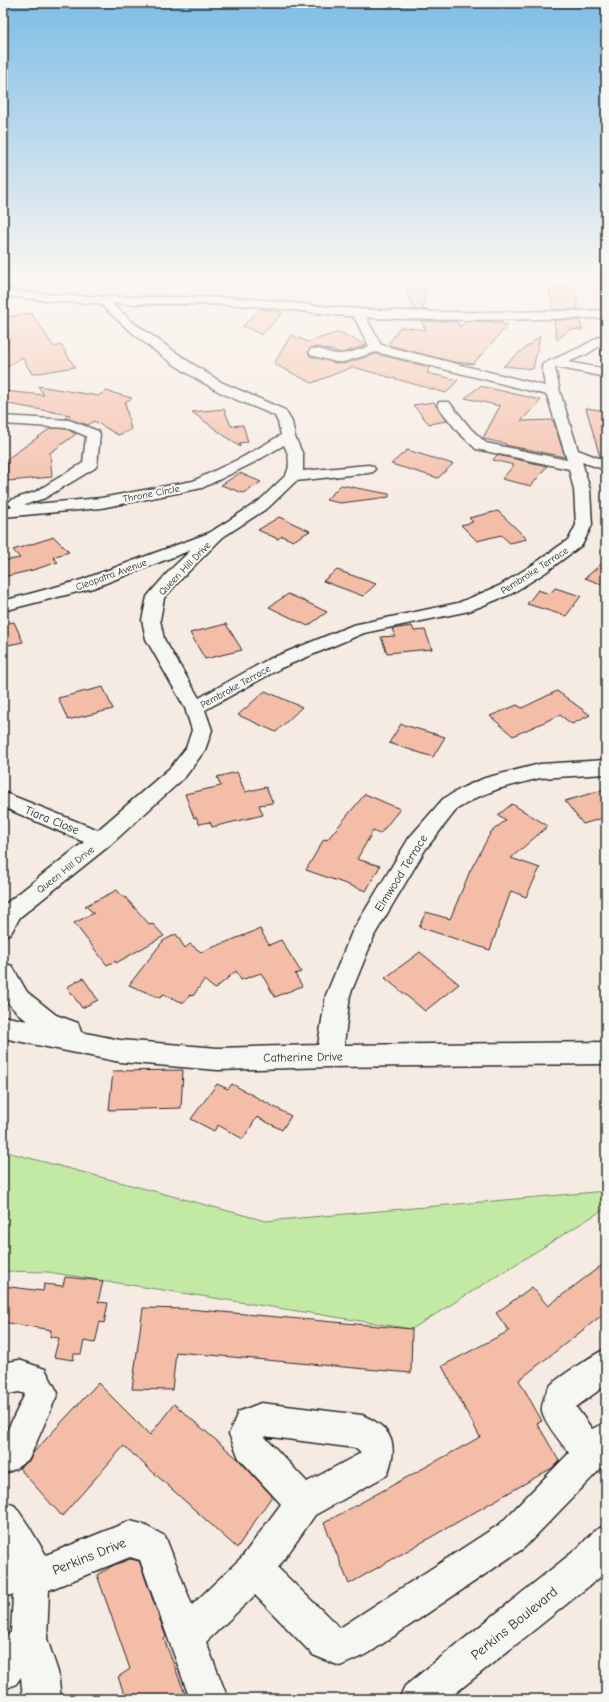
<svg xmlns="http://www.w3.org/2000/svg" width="609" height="1702" font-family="'Comic Neue',sans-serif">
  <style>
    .green { fill: #c3eaa5; stroke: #778a68 }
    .building { fill: #f4bda8; stroke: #2b2b2b }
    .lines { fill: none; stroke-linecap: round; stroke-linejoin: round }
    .minor-casing { stroke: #2b2b2b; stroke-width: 3 }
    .major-casing { stroke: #2b2b2b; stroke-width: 3 }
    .minor { fill: #f6f6f2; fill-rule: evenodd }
    .major { fill: #f6f6f2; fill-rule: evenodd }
    .labels { text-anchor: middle; stroke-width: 4; stroke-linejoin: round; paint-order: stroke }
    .far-street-label { font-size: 10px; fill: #2b2b2b; stroke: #f6f6f2 }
    .street-label { font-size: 12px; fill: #2b2b2b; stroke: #f6f6f2 }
    .near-street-label { font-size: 14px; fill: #2b2b2b; stroke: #f6f6f2 }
  </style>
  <rect width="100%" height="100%" fill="#f6ebe3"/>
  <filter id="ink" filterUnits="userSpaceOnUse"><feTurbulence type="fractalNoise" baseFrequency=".025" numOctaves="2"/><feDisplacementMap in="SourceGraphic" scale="8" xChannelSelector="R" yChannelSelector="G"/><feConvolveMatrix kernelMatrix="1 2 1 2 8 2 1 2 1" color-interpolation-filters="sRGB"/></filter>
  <g filter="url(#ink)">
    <path class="green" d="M3,1151L266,1221L606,1191V1208L412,1329L48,1272L3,1271Z"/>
    <g class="building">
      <path d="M574,287L578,309L553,310L549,288Z"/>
      <path d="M425,291L423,309L428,310H415L406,292Z"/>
      <path d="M260,309L283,312L262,335L243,326Z"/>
      <path d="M31,313L54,347L61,345L75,367L32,374L22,357L4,369L9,332L3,323V318Z"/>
      <path d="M554,320H580L582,330L570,329L557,340Z"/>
      <path d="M421,321H456L460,327L466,321H487L508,325L473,364L454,362L388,345L400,327L426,330Z"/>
      <path d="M339,332L366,345L342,353L318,347L311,348L308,351L310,356L336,363L343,364L376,354L429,367L427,373L458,380L446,393L353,367L312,383L274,364L291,335L308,342Z"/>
      <path d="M540,336L533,369L503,366Z"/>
      <path d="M38,386L98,396L106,391L132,398L125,402L131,430L118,435L94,421L88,425L65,418L70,415L3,403V391L44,395Z"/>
      <path d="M480,386L541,400L521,421L553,420L565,457L505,445L506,444L484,439L483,438L500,406L465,398Z"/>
      <path d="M434,402L436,406L447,421L429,424L413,405Z"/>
      <path d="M586,408L606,411V459L600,457Z"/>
      <path d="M224,409L231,426L243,425L248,442L239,443L240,447L192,412Z"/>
      <path d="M51,428L67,429L76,434L50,453L52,477L8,481L7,459Z"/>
      <path d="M407,450L453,464L438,478L391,464Z"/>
      <path d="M497,455L547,466L531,486L502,479L514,465L493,460Z"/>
      <path d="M240,473L261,482L243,493L221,485Z"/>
      <path d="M341,485L389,494V497L340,503L326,500Z"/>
      <path d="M498,511L527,539L510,543L501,535L477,541L461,525L473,522L469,518Z"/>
      <path d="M279,517L310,531L293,541L282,536L278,539L258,530Z"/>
      <path d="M54,537L69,552L53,557L58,562L33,570L3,577V561L20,558L13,550Z"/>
      <path d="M606,560V586L585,578Z"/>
      <path d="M337,570L376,584L363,596L323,581Z"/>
      <path d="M555,588L581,596L566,616L527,604L538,590L550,594Z"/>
      <path d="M288,594L304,601L327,612L308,626L269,607Z"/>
      <path d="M14,622L23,642L3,646V624Z"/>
      <path d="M226,624L242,650L205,659L190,633Z"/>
      <path d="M412,626L414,631L425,630L432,649L387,653L381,637L395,636L392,629Z"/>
      <path d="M103,687L113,709L68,720L58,698Z"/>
      <path d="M265,691L302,707L276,732L238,715Z"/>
      <path d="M557,691L590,715L572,724L560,715L513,736L490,716L517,705L522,708Z"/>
      <path d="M401,724L445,737L433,757L389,743Z"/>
      <path d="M237,772L245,792L266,787L273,803L259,805L263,815L212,827L210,822L199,824L196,817L194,818L185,794L221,786L217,777Z"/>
      <path d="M606,789V817L583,824L565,801Z"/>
      <path d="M365,794L400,809L380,834L373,831L357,859L380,866L366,891L306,870L324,839L327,840Z"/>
      <path d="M512,804L548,826L511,858L540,868L526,897L511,891L490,950L419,927L426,912L450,919L470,871L491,832L506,820L498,815Z"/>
      <path d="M117,890L123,897H125L150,925L153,924L164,936L116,963L115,961L107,965L74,923L94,913L85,906Z"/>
      <path d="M260,929L269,945L281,940L301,972L295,974L302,986L275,997L261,973L241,980L236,971L215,989L204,980L193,996L190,995L184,1003L163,994L160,998L129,985L163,941L176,934L185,948L190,944L201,952Z"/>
      <path d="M420,952L459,984L425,1011L385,978Z"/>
      <path d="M83,978L98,1000L82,1008L67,987Z"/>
      <path d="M183,1070L181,1108L109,1110L113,1071Z"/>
      <path d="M217,1084L228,1089L232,1084L291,1116L282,1130L257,1117L243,1139L218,1125L214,1131L191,1119Z"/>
      <path d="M606,1262V1312L519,1380L542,1421L537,1423L559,1461L552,1468L349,1584L324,1523L480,1437L442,1366L509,1331L496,1313L532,1287L548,1306Z"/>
      <path d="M65,1277L103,1281L98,1302L108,1303L104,1323L100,1322L95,1343L84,1341L81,1354H74L73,1360L54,1357L59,1338L50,1337L51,1330L3,1322V1286L43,1291L44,1284L63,1286Z"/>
      <path d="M143,1308L188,1309L412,1329L411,1373L176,1352L172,1390L132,1389Z"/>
      <path d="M98,1383L150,1435L174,1404L238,1459L272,1496L237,1548L124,1446L62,1516L19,1468L30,1460L33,1453Z"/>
      <path d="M130,1559L139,1561L166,1637L164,1639L187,1699H126L118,1677L130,1669L97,1575L114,1565Z"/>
    </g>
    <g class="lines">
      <defs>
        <g id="minor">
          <path d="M103,298L107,299L134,323L191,363L221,382L285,410L292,422L295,437L303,455V471L368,465L373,466L375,469L373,472L368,473L296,481L269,507L223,537L182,578L164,598L160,620L164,639L199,698L267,660L353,625L458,603L499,586L534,564L569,539L576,525L574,490L569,469L476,449L458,432L437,405L439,402H449L471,429L486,443L567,460L547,395L376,352L343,362H336L311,355L309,352L311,349C320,347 329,354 338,354C348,355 360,349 369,346L352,313L354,310H362L381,345L545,386L542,367L543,364L579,348L606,333V342L587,354L568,362L606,369V377L556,367L555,368L560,392L578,450L606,461V470L582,462L590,490L592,525L582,545L546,572L511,594L469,611L364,633L281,668L205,710L212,730L205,750L185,777L109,846L20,917L11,933L3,936L4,905L84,842L3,807V792L98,830L171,767L186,748L192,730L185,708L146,639L142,620L147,597L150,593L170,570L191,550L93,588L3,611V601L81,580L209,533L259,501L286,475C291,465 289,454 284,445L253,463L202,488L101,508L3,517V507H12L8,503L11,500L35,492L83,463L86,436L67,428L3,424V416L69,420L98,431L100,434L97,465L95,468L45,498L24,505L101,498L193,481L243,457L281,435L278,422L275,416C254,406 231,399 211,387C170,365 133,335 99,303L97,301L99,299Z"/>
          <path d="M606,760V774L540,778L498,789L478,797L457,809L425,850L375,934L350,995L344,1045L606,1042V1064L329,1067L218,1070L120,1062L3,1038V1016L27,1021C0,998 3,998 3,963L12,966L27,992L56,1015L78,1023L81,1032L120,1040L218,1048L318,1045L326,995L352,932L409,838L443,799L464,787L485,778L540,764Z"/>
          <path d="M606,1349V1385L576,1407L592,1429L606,1422V1463L524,1548L369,1653L340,1666L313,1655L255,1595L206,1642L228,1699H190L140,1560L130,1557L49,1590L47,1639L58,1672L61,1699H23L21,1677L16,1684L3,1690V1640L11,1632L13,1595L3,1596V1560H9L3,1548V1501L15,1506L28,1525L46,1555L130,1521L142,1524L165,1536L192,1605L242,1557L281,1504L239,1458L229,1434L238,1412L261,1403L362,1415C393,1428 399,1445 387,1475L315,1515L278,1568L340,1628L500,1524L569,1453C561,1442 545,1424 542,1411C541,1405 546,1392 549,1387C555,1379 596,1353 606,1349ZM264,1436L355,1448L361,1453L307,1482Z"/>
          <path d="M19,1360L45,1369L58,1393L29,1459L15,1469L3,1474V1437L5,1435L25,1394L19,1392L3,1395V1363Z"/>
          <path d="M606,1525V1571L604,1574L448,1699H399L405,1686L578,1548L594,1531Z"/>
        </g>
        <path id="major" d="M3,289C80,301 158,295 236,298C277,300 317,307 357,309C440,314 523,312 606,310V318C523,319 440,322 357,317C317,314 277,307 236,305C158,302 80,308 3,295Z"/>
      </defs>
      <use href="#minor" class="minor-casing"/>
      <use href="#major" class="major-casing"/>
      <use href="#minor" class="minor"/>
      <use href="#major" class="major"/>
    </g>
  </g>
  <linearGradient id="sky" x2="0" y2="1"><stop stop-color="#7fbde6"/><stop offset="0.54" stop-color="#fbf6f2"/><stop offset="1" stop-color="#fbf6f2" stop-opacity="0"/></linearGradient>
  <rect width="609" height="514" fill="url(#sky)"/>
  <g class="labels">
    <g class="far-street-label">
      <text transform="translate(151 493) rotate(-11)" y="4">Throne Circle</text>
      <text transform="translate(184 568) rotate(-46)" y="4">Queen Hill Drive</text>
      <text transform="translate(534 570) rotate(-33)" y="4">Pembroke Terrace</text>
      <text transform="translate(111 574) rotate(-20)" y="4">Cleopatra Avenue</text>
      <text transform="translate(235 686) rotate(-29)" y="4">Pembroke Terrace</text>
      <text transform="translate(65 869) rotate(-38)" y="4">Queen Hill Drive</text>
    </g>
    <g class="street-label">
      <text transform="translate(52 820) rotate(22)" y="4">Tiara Close</text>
      <text transform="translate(401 873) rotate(-58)" y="4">Elmwood Terrace</text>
      <text transform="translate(303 1057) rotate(-1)" y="4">Catherine Drive</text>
    </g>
    <g class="near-street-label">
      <text transform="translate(89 1556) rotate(-22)" y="5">Perkins Drive</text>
      <text transform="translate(514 1623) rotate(-39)" y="5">Perkins Boulevard</text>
    </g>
  </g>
  <rect width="609" height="1702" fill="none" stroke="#f6f6f2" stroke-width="16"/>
  <rect x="8" y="8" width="593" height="1686" fill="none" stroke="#2b2b2b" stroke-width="1.5" filter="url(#ink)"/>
</svg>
